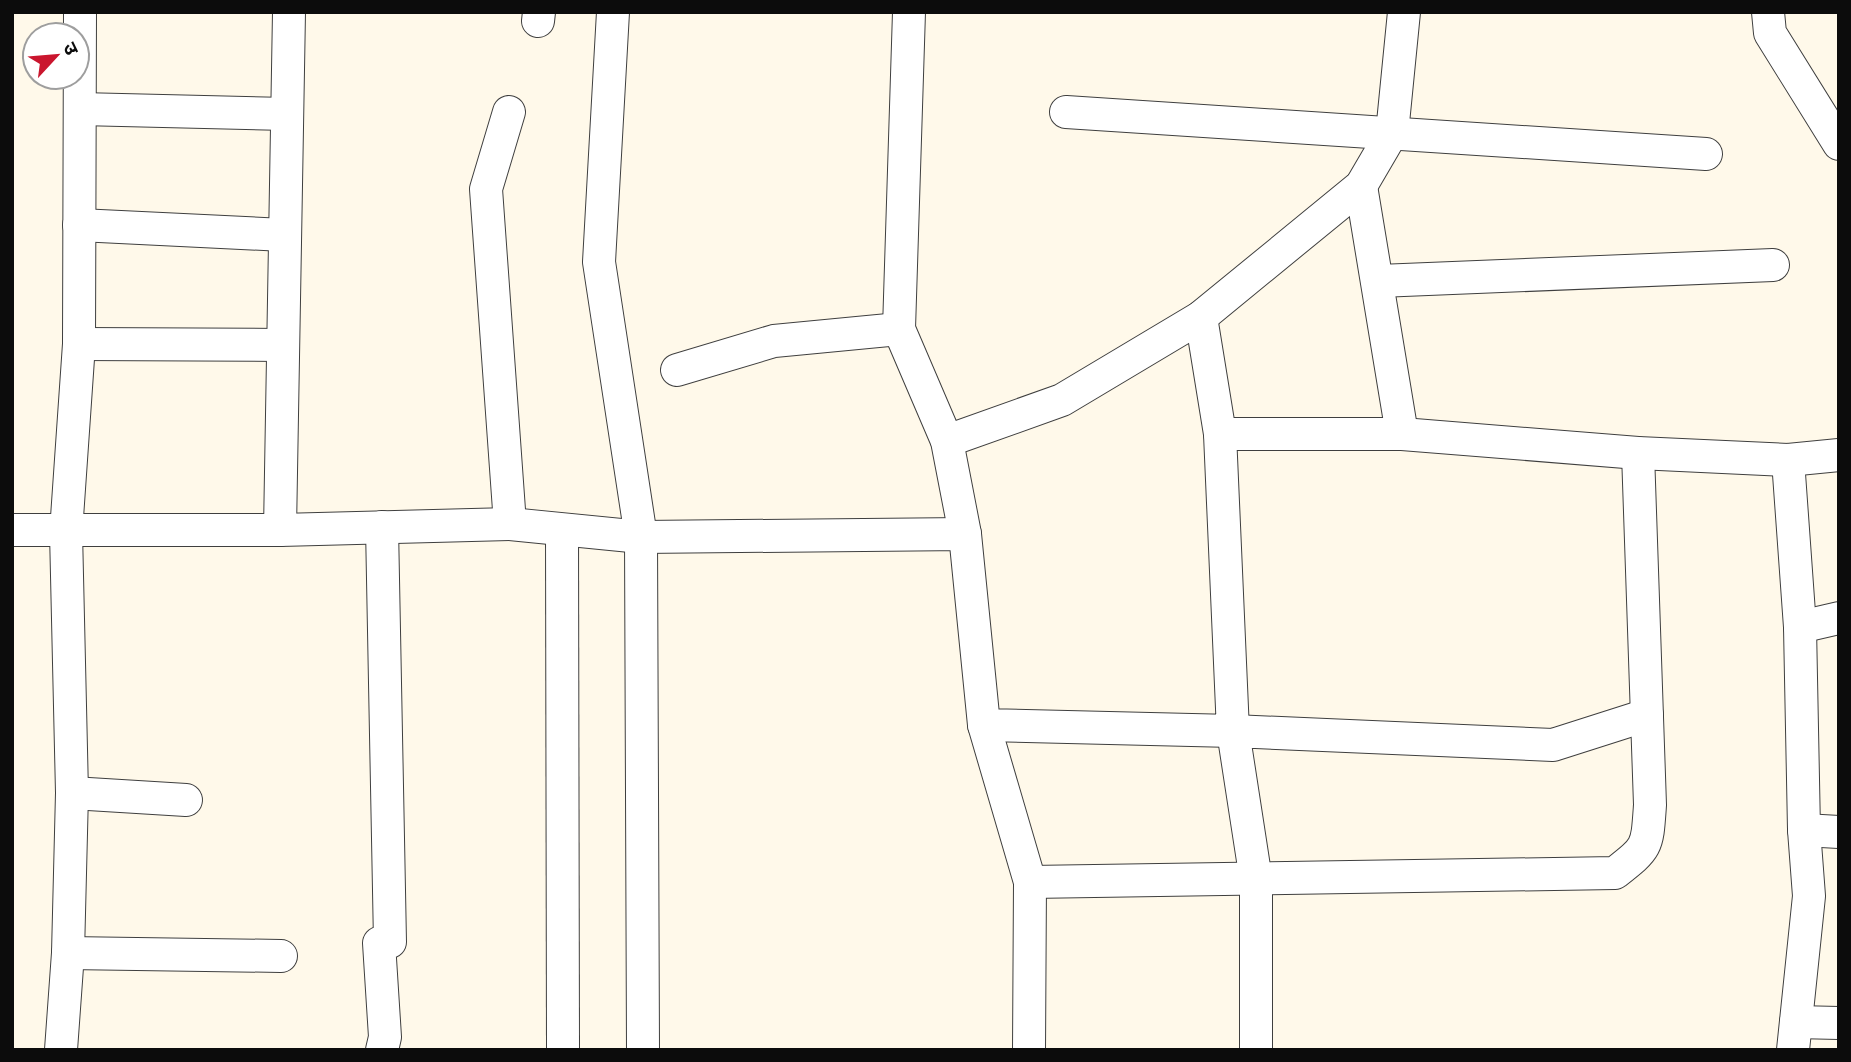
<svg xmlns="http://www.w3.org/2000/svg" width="1851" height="1062" font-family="'Playfair Display','Noto Sans Devanagari',serif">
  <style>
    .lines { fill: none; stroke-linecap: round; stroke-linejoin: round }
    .minor-casing { stroke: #3f3f3f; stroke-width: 34 }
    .minor { stroke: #fff; stroke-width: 32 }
  </style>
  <rect width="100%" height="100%" fill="#fff9ea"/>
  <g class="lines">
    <defs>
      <g id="minor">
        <path d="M613,12L599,262L641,537L643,1050"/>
        <path d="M909,12L899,329L947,441L965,534"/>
        <path d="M1768,12L1770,33L1839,144"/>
        <path d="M538,21L539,12"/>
        <path d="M80,109L287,114"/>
        <path d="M509,112L486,189L510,524"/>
        <path d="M1066,112L1706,154"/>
        <path d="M1361,186L1402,434"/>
        <path d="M79,225L284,235"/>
        <path d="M1379,281L1773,265"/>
        <path d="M79,344L282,345"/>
        <path d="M677,370L774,341L899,329"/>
        <path d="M1220,434H1402L1638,453L1788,460L1839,455"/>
        <path d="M947,441L1062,400L1201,317L1361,186L1392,133L1404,12"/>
        <path d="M1788,460L1800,627L1804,830L1809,896L1793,1050"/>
        <path d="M382,527L390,942"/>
        <path d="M12,530H280L510,524L641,537L965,534L984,725L1233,731L1220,434L1201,317"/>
        <path d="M280,530L289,12"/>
        <path d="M562,531L563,1050"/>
        <path d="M1800,627L1839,618"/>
        <path d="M984,725L1030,882L1029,1050"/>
        <path d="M72,793L186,800"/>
        <path d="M1804,830L1839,832"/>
        <path d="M1030,882L1615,873C1648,847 1647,848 1650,805L1638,453"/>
        <path d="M379,943L385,1037L382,1050"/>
        <path d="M68,953L281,956"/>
        <path d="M1796,1022L1839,1023"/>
        <path d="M61,1050L68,953L72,793L66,532L79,344L80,12"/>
        <path d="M1256,1050V880L1233,731L1553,745L1647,715"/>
      </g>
    </defs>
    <use href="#minor" class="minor-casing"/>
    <use href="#minor" class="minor"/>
  </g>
  <rect width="1851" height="1062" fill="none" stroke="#0c0c0c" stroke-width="28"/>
  <g transform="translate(56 56) rotate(64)"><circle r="33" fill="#ffffff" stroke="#9e9e9e" stroke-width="2"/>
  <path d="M0-5L12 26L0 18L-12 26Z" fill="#ca162e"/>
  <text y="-10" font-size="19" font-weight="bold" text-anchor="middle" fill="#0c0c0c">उ</text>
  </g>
</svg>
